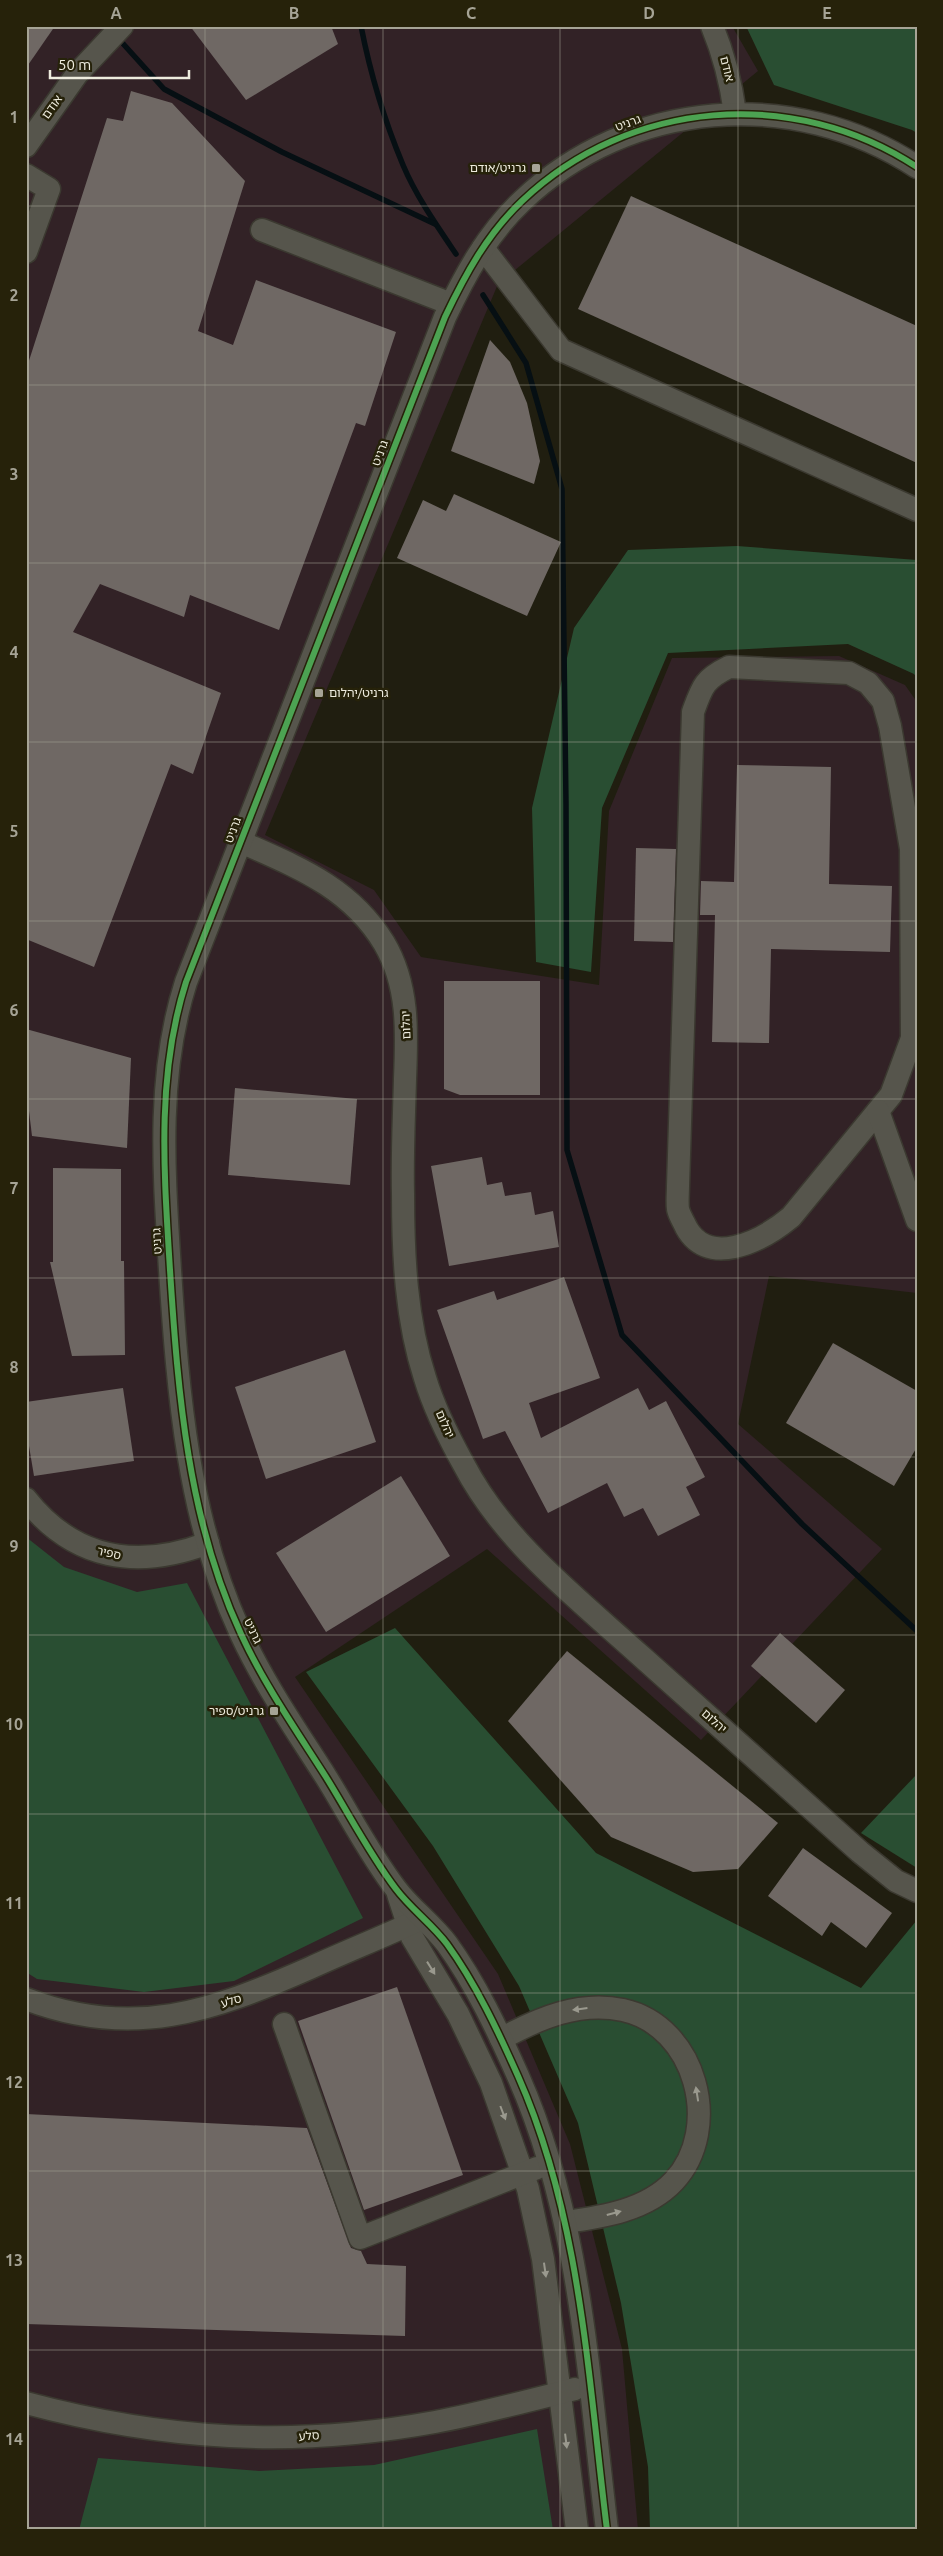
<svg xmlns="http://www.w3.org/2000/svg" width="943" height="2556" font-family="Ubuntu,'Noto Sans Hebrew',sans-serif">
  <style>
    .industrial { fill: #322226 }
    .green { fill: #294e32 }
    .lines { fill: none; stroke-linecap: round; stroke-linejoin: round }
    .stream { stroke: #060f13; stroke-width: 5.5 }
    .building { fill: #6f6864 }
    .minor-casing { stroke: #3b3930; stroke-width: 25 }
    .minor { stroke: #56554c; stroke-width: 22 }
    .cycleway-casing { stroke: #26220a; stroke-width: 9 }
    .cycleway { stroke: #4ca352; stroke-width: 6 }
    .oneway { fill: #9a998e }
    .grid { fill: none; stroke: #a6a496; stroke-width: 1; stroke-opacity: 0.55 }
    .poi-dot { fill: #a6a496; stroke: #26220a; stroke-width: 2 }
    .labels { text-anchor: middle; stroke-width: 5; stroke-linejoin: round; paint-order: stroke }
    .street-label { font-size: 12px; fill: #eeecde; stroke: #26220a }
    .poi-label { font-size: 12px; fill: #eeecde; stroke: #26220a; text-anchor: end }
    .neatline { fill: none; stroke: #a6a496; stroke-width: 2 }
    .grid-label { font-size: 16px; text-anchor: middle; font-weight: bold; fill: #a6a496 }
  </style>
  <rect width="100%" height="100%" fill="#201e10"/>
  <path class="industrial" d="M26,26H732L758,71L498,284L265,835L374,890L421,957L599,985L609,811L672,658L839,656L905,685L917,702V1293L769,1276L738,1424L882,1549L701,1740L487,1549L295,1677L498,1974L570,2144L622,2349L638,2530H26Z"/>
  <g class="green">
    <path d="M746,26H917V133L912,130L774,85Z"/>
    <path d="M737,546L917,560V678L914,674L848,644L668,653L602,808L591,972L536,962L532,808L574,628L628,550Z"/>
    <path d="M26,1537L64,1567L137,1592L187,1583L363,1918L234,1981L144,1992L37,1979L26,1972Z"/>
    <path d="M395,1628L596,1853L861,1988L917,1920V2530H650L648,2467L621,2303L578,2123L519,1986L433,1846L306,1672Z"/>
    <path d="M917,1774V1868L861,1833Z"/>
    <path d="M537,2429L553,2530H79L98,2458L259,2471L374,2465Z"/>
  </g>
  <g class="lines">
    <g class="stream">
      <path d="M361,26C370,72 385,122 403,165C416,196 437,226 456,254"/>
      <path d="M117,37L164,89L282,152L435,224"/>
      <path d="M483,295L526,363L562,489L566,804L567,1150L622,1335L802,1524L917,1631"/>
    </g>
  </g>
  <g class="building">
    <path d="M26,26H55L26,68Z"/>
    <path d="M190,26H331L338,44L246,100Z"/>
    <path d="M131,91L172,103L245,181L198,331L233,345L256,280L396,332L365,426L356,423L279,630L190,595L184,617L100,584L73,632L221,693L193,774L171,764L94,967L26,939V370L107,118L123,121Z"/>
    <path d="M631,196L917,326V463L578,309Z"/>
    <path d="M490,340L510,362L527,403L540,461L534,484L451,451Z"/>
    <path d="M454,494L561,542L527,616L397,558L423,500L446,511Z"/>
    <path d="M737,765L831,767L829,884L892,886L890,952L771,949L769,1043L712,1042L715,915H700L701,881L734,882Z"/>
    <path d="M636,848L676,849L673,942L634,941Z"/>
    <path d="M444,981H540V1095H460L444,1089Z"/>
    <path d="M26,1029L131,1058L127,1148L32,1136L26,1086Z"/>
    <path d="M235,1088L357,1099L350,1185L228,1175Z"/>
    <path d="M482,1157L487,1185L502,1182L505,1196L531,1192L535,1215L553,1211L559,1247L449,1266L431,1166Z"/>
    <path d="M53,1168L121,1169V1261H124L125,1355L72,1356L50,1262H53Z"/>
    <path d="M564,1277L600,1378L529,1403L541,1438L638,1388L649,1410L666,1401L705,1477L686,1487L700,1515L658,1536L643,1508L624,1517L607,1483L548,1513L505,1431L483,1439L437,1310L494,1291L497,1300Z"/>
    <path d="M833,1343L917,1391V1447L894,1486L786,1423Z"/>
    <path d="M345,1350L376,1442L266,1479L235,1387Z"/>
    <path d="M123,1388L134,1461L34,1476L26,1428V1402Z"/>
    <path d="M401,1476L450,1556L326,1632L276,1553Z"/>
    <path d="M780,1633L845,1690L816,1723L751,1666Z"/>
    <path d="M567,1651L778,1823L738,1869L693,1872L611,1837L508,1721Z"/>
    <path d="M803,1848L892,1913L866,1948L831,1922L822,1936L768,1896Z"/>
    <path d="M397,1987L463,2175L364,2210L298,2021Z"/>
    <path d="M26,2114L307,2128L351,2248L361,2251L367,2264L406,2266L405,2336L26,2324Z"/>
  </g>
  <g class="lines">
    <defs>
      <g id="minor">
        <path d="M712,26C724,55 731,83 735,113"/>
        <path d="M26,146L77,74L122,26"/>
        <path d="M26,175L49,189L26,252"/>
        <path d="M262,230L451,304"/>
        <path d="M483,248L561,350L917,510"/>
        <path d="M729,667L849,673L868,683L883,701L890,726L911,849L912,1038L891,1095L791,1217C762,1241 705,1271 684,1223C682,1219 679,1214 678,1209C677,1202 678,1193 678,1186L693,712C702,687 704,679 729,667Z"/>
        <path d="M241,842C297,867 350,887 384,943C409,985 407,1032 405,1079C404,1118 402,1156 403,1194C403,1255 406,1320 425,1378C434,1408 449,1438 464,1465C504,1542 578,1599 641,1656C714,1721 787,1786 860,1852L896,1881L917,1891"/>
        <path d="M878,1111L917,1220"/>
        <path d="M26,1499C74,1560 137,1570 208,1543"/>
        <path d="M398,1894L412,1937L458,2014L491,2083L528,2189L543,2259L577,2530"/>
        <path d="M26,1999C133,2040 212,2011 310,1968C347,1951 385,1936 421,1919"/>
        <path d="M284,2024L360,2238L537,2168"/>
        <path d="M501,2039C539,2018 579,2001 623,2010C696,2026 723,2128 674,2181C647,2210 603,2217 566,2222"/>
        <path d="M26,2403C164,2440 293,2448 435,2422C482,2413 528,2401 575,2389"/>
        <path d="M607,2530C588,2377 581,2218 518,2076C498,2031 476,1984 447,1944C432,1924 411,1909 396,1889C370,1855 349,1814 326,1777C296,1730 264,1684 241,1634C188,1520 178,1394 170,1270C164,1173 156,1076 186,982L445,317C465,275 487,234 522,201C629,99 794,86 917,167"/>
      </g>
    </defs>
    <use href="#minor" class="minor-casing"/>
    <use href="#minor" class="minor"/>
    <defs>
      <path id="cycleway" d="M607,2530C588,2377 581,2218 518,2076C498,2031 476,1984 447,1944C432,1924 411,1909 396,1889C370,1855 349,1814 326,1777C296,1730 264,1684 241,1634C188,1520 178,1394 170,1270C164,1173 156,1076 186,982L445,317C465,275 487,234 522,201C629,99 794,86 917,167"/>
    </defs>
    <use href="#cycleway" class="cycleway-casing"/>
    <use href="#cycleway" class="cycleway"/>
  </g>
  <defs><path id="oneway-solid" d="M-6-.8H1V-3.2L6.5 0L1 3.2V.8H-6Z" transform="scale(1.25)"/></defs>
  <g class="oneway">
    <use href="#oneway-solid" transform="translate(431 1968) rotate(58)"/>
    <use href="#oneway-solid" transform="translate(580 2009) rotate(173)"/>
    <use href="#oneway-solid" transform="translate(697 2094) rotate(-99)"/>
    <use href="#oneway-solid" transform="translate(503 2113) rotate(69)"/>
    <use href="#oneway-solid" transform="translate(614 2213) rotate(-15)"/>
    <use href="#oneway-solid" transform="translate(545 2270) rotate(82)"/>
    <use href="#oneway-solid" transform="translate(566 2441) rotate(83)"/>
  </g>
  <path class="grid" d="M205,26V2530M383,26V2530M560,26V2530M738,26V2530M26,206H917M26,385H917M26,563H917M26,742H917M26,921H917M26,1099H917M26,1278H917M26,1457H917M26,1635H917M26,1814H917M26,1993H917M26,2171H917M26,2350H917"/>
  <g class="poi-dot">
    <rect x="531" y="163" width="10" height="10" rx="2.5"/>
    <rect x="314" y="688" width="10" height="10" rx="2.5"/>
    <rect x="269" y="1706" width="10" height="10" rx="2.5"/>
  </g>
  <g class="labels">
    <g class="street-label">
      <text transform="translate(727 69) rotate(76)" y="4">אודם</text>
      <text transform="translate(52 107) rotate(-54)" y="4">אודם</text>
      <text transform="translate(628 123) rotate(-20)" y="4">גרניט</text>
      <text transform="translate(380 453) rotate(-69)" y="4">גרניט</text>
      <text transform="translate(233 830) rotate(-69)" y="4">גרניט</text>
      <text transform="translate(406 1025) rotate(-92)" y="4">יהלום</text>
      <text transform="translate(157 1241) rotate(-93)" y="4">גרניט</text>
      <text transform="translate(445 1424) rotate(66)" y="4">יהלום</text>
      <text transform="translate(109 1553) rotate(13)" y="4">ספיר</text>
      <text transform="translate(253 1631) rotate(65)" y="4">גרניט</text>
      <text transform="translate(714 1721) rotate(42)" y="4">יהלום</text>
      <text transform="translate(231 2001) rotate(-18)" y="4">סלע</text>
      <text transform="translate(309 2436) rotate(-4)" y="4">סלע</text>
    </g>
    <g class="poi-label">
      <text x="526" y="172">גרניט/אודם</text>
      <text x="329" y="697" text-anchor="start">גרניט/יהלום</text>
      <text x="264" y="1715">גרניט/ספיר</text>
    </g>
  </g>
  <rect width="943" height="2556" fill="none" stroke="#26220a" stroke-width="55"/>
  <path d="M50 70v8h139v-8" fill="none" stroke="#eeecde" stroke-width="2.5"/>
  <text x="58" y="70" font-size="15" fill="#eeecde" stroke="#26220a" stroke-width="4" paint-order="stroke">50 m</text>
  <rect x="28" y="28" width="888" height="2500" class="neatline"/>
  <g class="grid-label">
    <text x="116" y="19">A</text>
    <text x="294" y="19">B</text>
    <text x="471" y="19">C</text>
    <text x="649" y="19">D</text>
    <text x="827" y="19">E</text>
    <text x="14" y="123">1</text>
    <text x="14" y="301">2</text>
    <text x="14" y="480">3</text>
    <text x="14" y="658">4</text>
    <text x="14" y="837">5</text>
    <text x="14" y="1016">6</text>
    <text x="14" y="1194">7</text>
    <text x="14" y="1373">8</text>
    <text x="14" y="1552">9</text>
    <text x="14" y="1730">10</text>
    <text x="14" y="1909">11</text>
    <text x="14" y="2088">12</text>
    <text x="14" y="2266">13</text>
    <text x="14" y="2445">14</text>
  </g>
</svg>
